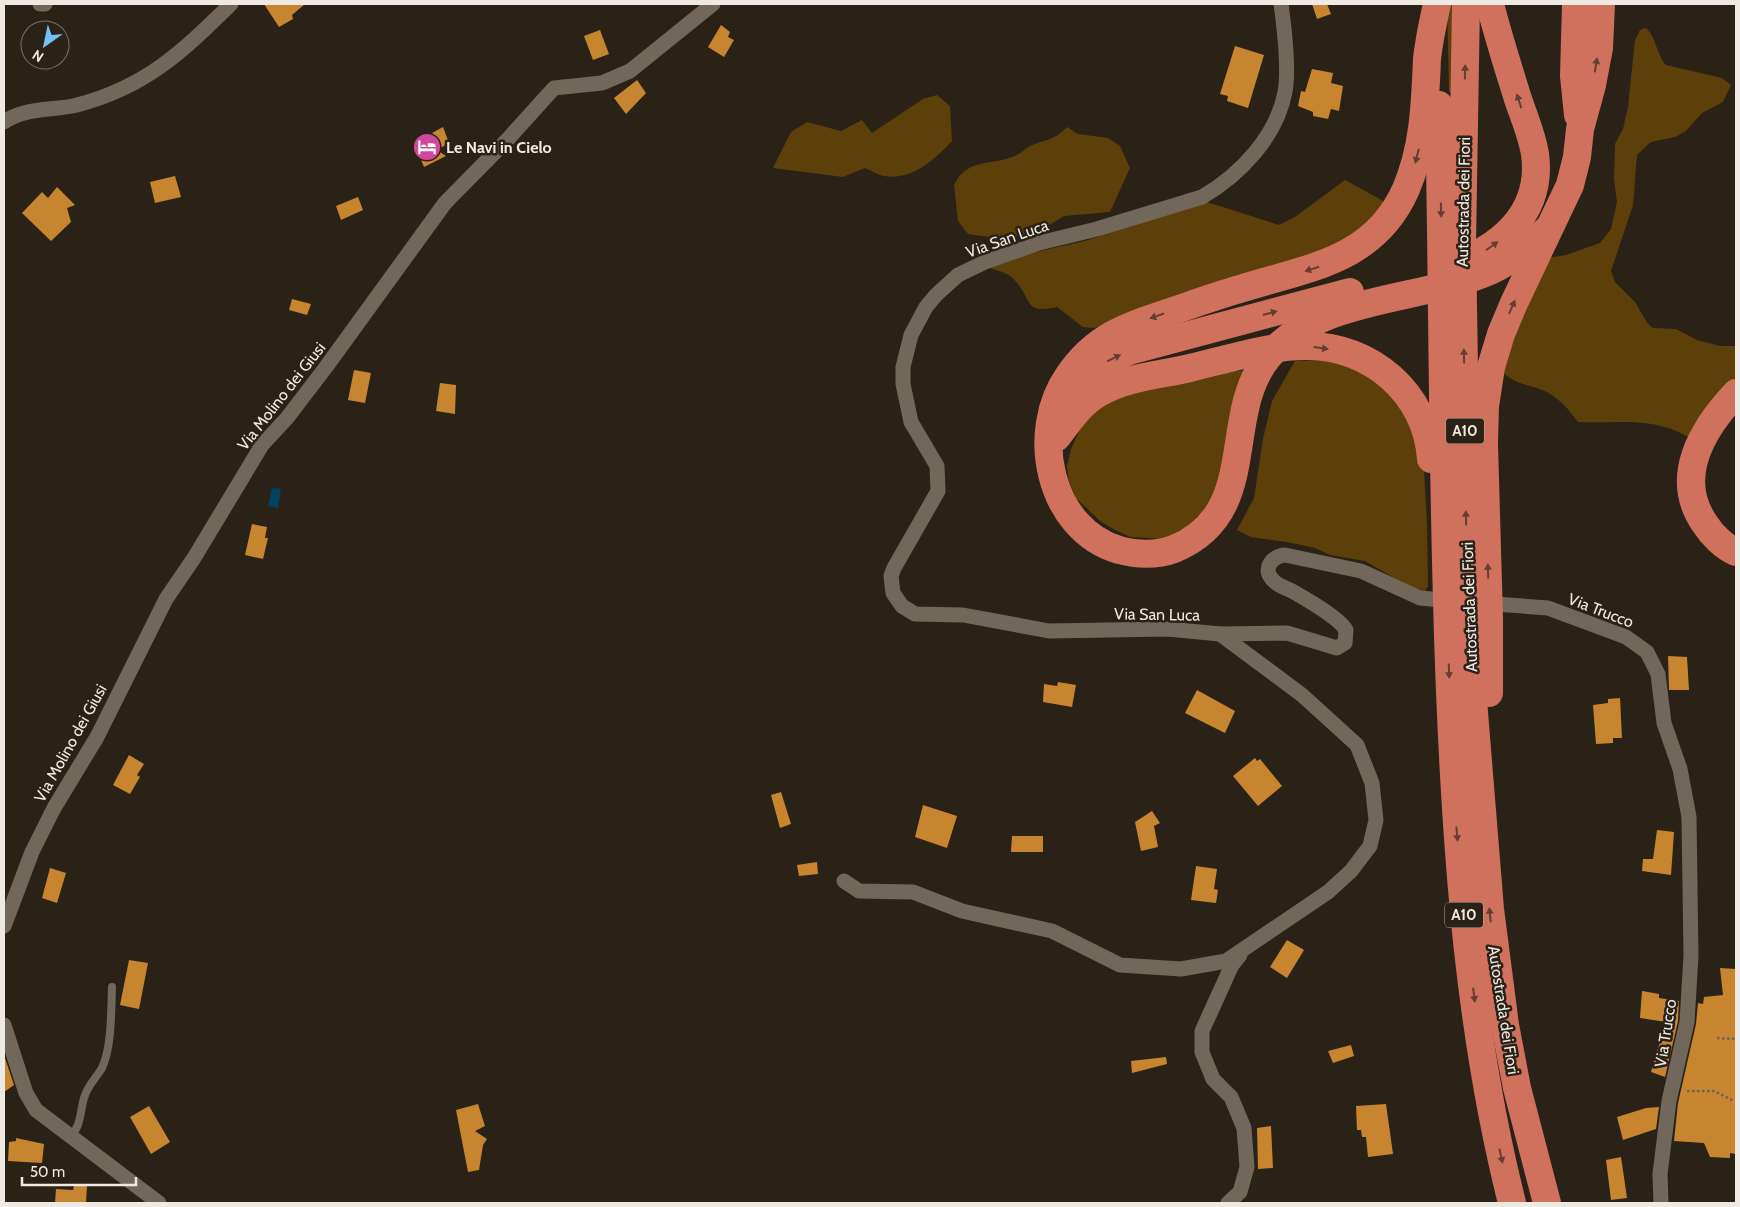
<svg xmlns="http://www.w3.org/2000/svg" width="1740" height="1207" font-family="Cabin,sans-serif">
  <style>
    .green { fill: #5d3f0a }
    .water { fill: #00415e }
    .building { fill: #c8852f }
    .lines { fill: none; stroke-linecap: round; stroke-linejoin: round }
    .path { stroke: #6a635a; stroke-width: 2.5; stroke-dasharray: 2.5 2.5; stroke-linecap: butt }
    .lane { stroke: #71685b; stroke-width: 8 }
    .street { stroke: #71685b; stroke-width: 15 }
    .highway { stroke: #d0715e; stroke-width: 28 }
    .oneway { fill: #643e30 }
    .labels { text-anchor: middle; stroke-width: 5; stroke-linejoin: round; paint-order: stroke }
    .shield { fill: #2a2217; stroke: #b3ada5; stroke-width: 1 }
    .shield-label { font-size: 15px; font-weight: bold; fill: #eee9e2 }
    .poi-label { font-size: 16px; font-weight: bold; fill: #eee9e2; stroke: #2a2217; text-anchor: start }
    .street-label { font-size: 16px; fill: #eee9e2; stroke: #2a2217 }
  </style>
  <rect width="100%" height="100%" fill="#2a2217"/>
  <g class="green">
    <path d="M1447,4H1456L1454,91L1449,92Z"/>
    <path d="M1646,28C1657,38 1656,54 1666,65L1722,78L1731,85L1723,102L1702,113L1686,131L1675,137L1651,142L1637,155L1633,205L1611,271L1615,282L1635,302L1648,324L1653,328L1676,329L1697,340L1720,346H1736V377L1694,424L1688,437C1652,416 1617,424 1578,422C1569,410 1561,400 1547,392C1532,385 1512,384 1502,371L1505,345L1548,258L1566,255L1600,243L1611,229L1617,202L1614,179L1615,144L1623,129L1628,107L1635,40L1640,30Z"/>
    <path d="M937,95L950,106L952,141C935,159 912,181 884,176C878,175 871,170 865,168L843,177L773,168L791,132L807,122L841,131L862,120L872,133L923,99Z"/>
    <path d="M1067,127L1078,134L1108,138L1120,146L1130,168L1110,212L1064,216L1034,234L996,238L968,234L958,221L954,185C967,157 995,166 1017,155C1022,153 1025,148 1030,146C1046,139 1054,141 1067,127Z"/>
    <path d="M1345,180L1387,203L1383,212L1338,245L1094,328L1083,327L1057,307C1024,314 1033,302 1017,283C1011,274 1000,271 990,268L996,261L1085,241L1207,202L1279,225L1295,217Z"/>
    <path d="M1330,360L1347,364L1377,380L1400,406L1423,453L1427,522L1428,586L1425,591L1410,587L1365,561L1330,555L1315,548L1287,542L1251,537L1237,530L1254,498L1263,439L1272,401L1295,361Z"/>
    <path d="M1248,370L1225,462L1206,515L1165,539L1130,537L1115,530L1100,521L1076,498L1069,482L1067,466L1071,449L1082,425L1112,396L1195,376Z"/>
  </g>
  <path class="water" d="M272,488L281,489L278,508L268,506Z"/>
  <g class="building">
    <path d="M264,4H305L292,15L293,19L279,27Z"/>
    <path d="M1312,4H1327L1331,14L1317,19Z"/>
    <path d="M721,25L730,32L728,37L734,40L724,57L708,47Z"/>
    <path d="M600,30L609,54L593,60L584,36Z"/>
    <path d="M1235,46L1264,55L1248,108L1227,101L1228,96L1220,94Z"/>
    <path d="M1312,69L1333,73L1331,83L1343,86L1339,111L1331,109L1328,119L1313,116V112L1298,106L1301,91L1305,92Z"/>
    <path d="M637,80L646,93L626,114L614,98Z"/>
    <path d="M443,127L449,143L437,150L446,156L424,167L414,143Z"/>
    <path d="M175,176L181,197L155,203L150,182Z"/>
    <path d="M57,187L75,205L67,208L71,222L51,241L22,213L42,192L48,198Z"/>
    <path d="M358,197L363,210L341,220L336,206Z"/>
    <path d="M292,299L311,304L307,315L289,310Z"/>
    <path d="M354,370L371,373L365,403L348,400Z"/>
    <path d="M440,383L456,385L455,414L436,411Z"/>
    <path d="M252,524L267,527L265,538H268L263,559L245,555Z"/>
    <path d="M1668,656L1687,657L1689,690H1669Z"/>
    <path d="M1058,682L1076,685L1072,707L1043,702L1044,684L1057,686Z"/>
    <path d="M1197,690L1235,711L1225,733L1185,713Z"/>
    <path d="M1620,698L1622,738H1613V743L1596,744L1593,705L1608,703V699Z"/>
    <path d="M129,755L144,764L137,775L140,777L130,794L113,785Z"/>
    <path d="M1255,758L1257,761L1260,759L1282,786L1258,806L1233,776Z"/>
    <path d="M781,792L791,824L780,828L771,795Z"/>
    <path d="M923,805L957,816L947,848L915,837Z"/>
    <path d="M1152,811L1160,823L1154,826L1158,847L1141,851L1135,822Z"/>
    <path d="M1657,830L1674,832L1671,875L1642,871L1643,859H1653Z"/>
    <path d="M1012,836H1043V852H1011Z"/>
    <path d="M817,862L818,874L799,876L797,865Z"/>
    <path d="M1196,866L1217,869L1214,889L1218,890L1216,903L1191,900Z"/>
    <path d="M50,868L66,873L57,903L42,898Z"/>
    <path d="M1287,940L1304,950L1287,978L1270,967Z"/>
    <path d="M129,960L148,963L139,1009L120,1005Z"/>
    <path d="M1720,968L1736,969V1154L1730,1153V1158L1710,1157L1704,1143L1674,1141L1678,1103L1696,1024L1698,1003L1703,1004L1704,997L1723,995Z"/>
    <path d="M1642,991L1659,994V998L1679,1001L1678,1021L1665,1077L1651,1072L1666,1022L1640,1018Z"/>
    <path d="M1351,1045L1354,1056L1333,1063L1328,1051Z"/>
    <path d="M4,1055L14,1085L4,1092Z"/>
    <path d="M1166,1057L1167,1064L1132,1073L1131,1061Z"/>
    <path d="M478,1104L485,1126L475,1131L487,1139L483,1145L479,1170L468,1172L456,1110Z"/>
    <path d="M1386,1104L1393,1154L1368,1157L1366,1137H1362L1361,1130H1357L1356,1106Z"/>
    <path d="M149,1106L170,1142L151,1154L130,1117Z"/>
    <path d="M1659,1107L1656,1129L1623,1140L1617,1117L1646,1108Z"/>
    <path d="M1271,1126L1273,1168L1258,1169L1257,1128Z"/>
    <path d="M16,1138L44,1144L42,1163L8,1161L9,1142L16,1141Z"/>
    <path d="M1621,1157L1627,1198L1611,1200L1606,1160Z"/>
    <path d="M74,1186H87L86,1203H55L56,1189L73,1190Z"/>
  </g>
  <g class="lines">
    <g class="path">
      <path d="M1717,1038L1736,1039"/>
      <path d="M1687,1091H1714L1734,1101"/>
    </g>
    <path class="lane" d="M70,1137C81,1127 80,1112 84,1098C87,1086 96,1078 102,1068C112,1047 111,1010 112,987"/>
    <g class="street">
      <path d="M40,4H45"/>
      <path d="M1281,4C1284,26 1289,70 1285,92C1277,136 1240,175 1202,197L1097,229L1039,243L985,262L958,275L936,295L926,307L911,335L903,367V384L911,422L937,466L938,491L894,568L891,576L893,593L902,606L915,614L963,615L1049,631L1168,629L1220,634L1287,633L1337,648L1345,643L1346,630C1338,617 1306,599 1292,591C1286,588 1276,585 1272,579C1262,568 1273,556 1285,555L1361,571L1420,598L1452,601"/>
      <path d="M4,122C25,107 53,111 77,105C146,87 182,52 231,4"/>
      <path d="M1482,603L1548,608L1626,637L1647,652L1658,674L1664,723L1680,769L1689,817L1691,956L1687,1022L1669,1101L1660,1174L1661,1203"/>
      <path d="M844,881L859,891L913,892L962,911L1052,931L1120,965L1181,969L1226,961L1328,892L1351,871L1370,846L1376,820L1372,783L1357,745L1302,695L1220,634"/>
      <path d="M4,926L32,852L54,808L97,737L166,599L194,558L262,445L287,418L326,367L445,203L508,139L554,88L602,83L630,71L713,4"/>
      <path d="M4,1025L26,1093L36,1110L159,1203"/>
      <path d="M1228,1203L1240,1192L1247,1167L1244,1128L1231,1097L1213,1079L1202,1052V1031L1232,965L1240,955"/>
    </g>
    <g class="highway">
      <path d="M1437,4C1433,22 1429,40 1427,59C1425,104 1424,147 1406,189C1374,262 1306,268 1240,289C1215,296 1191,305 1167,313C1125,327 1095,337 1069,375C1029,431 1048,529 1119,550C1138,555 1155,556 1174,549C1262,513 1220,416 1268,357C1316,298 1413,301 1480,275C1507,265 1528,248 1549,228"/>
      <path d="M1466,4L1462,243L1468,620L1472,688L1490,909L1505,1025L1517,1088L1547,1203"/>
      <path d="M1576,4L1574,76L1578,115"/>
      <path d="M1439,105C1443,301 1442,497 1450,692C1457,864 1470,1036 1512,1203"/>
      <path d="M1447,266C1499,250 1543,214 1535,154C1532,135 1524,117 1518,99C1508,67 1498,36 1490,4"/>
      <path d="M1078,386L1099,365L1129,351L1350,292"/>
      <path d="M1736,393C1703,428 1672,477 1705,524C1712,535 1724,547 1736,552"/>
      <path d="M1057,437C1070,420 1081,403 1099,393C1126,377 1160,375 1190,368C1228,359 1267,346 1306,346C1371,345 1427,394 1431,459"/>
      <path d="M1489,693V619L1484,444L1485,406L1491,367L1501,334L1514,303L1570,185L1577,157L1580,129L1592,85L1599,48L1601,4"/>
    </g>
  </g>
  <defs><path id="oneway-solid" d="M-6-.8H1V-3.2L6.5 0L1 3.2V.8H-6Z" transform="scale(1.25)"/></defs>
  <g class="oneway">
    <use href="#oneway-solid" transform="translate(1596 65) rotate(-81)"/>
    <use href="#oneway-solid" transform="translate(1465 72) rotate(-89)"/>
    <use href="#oneway-solid" transform="translate(1519 101) rotate(-108)"/>
    <use href="#oneway-solid" transform="translate(1417 156) rotate(104)"/>
    <use href="#oneway-solid" transform="translate(1441 210) rotate(89)"/>
    <use href="#oneway-solid" transform="translate(1492 246) rotate(-35)"/>
    <use href="#oneway-solid" transform="translate(1312 269) rotate(162)"/>
    <use href="#oneway-solid" transform="translate(1512 307) rotate(-66)"/>
    <use href="#oneway-solid" transform="translate(1270 313) rotate(-15)"/>
    <use href="#oneway-solid" transform="translate(1157 316) rotate(161)"/>
    <use href="#oneway-solid" transform="translate(1321 348) rotate(8)"/>
    <use href="#oneway-solid" transform="translate(1464 356) rotate(-91)"/>
    <use href="#oneway-solid" transform="translate(1114 358) rotate(-26)"/>
    <use href="#oneway-solid" transform="translate(1466 518) rotate(-91)"/>
    <use href="#oneway-solid" transform="translate(1488 571) rotate(-92)"/>
    <use href="#oneway-solid" transform="translate(1449 671) rotate(88)"/>
    <use href="#oneway-solid" transform="translate(1457 834) rotate(85)"/>
    <use href="#oneway-solid" transform="translate(1490 915) rotate(-96)"/>
    <use href="#oneway-solid" transform="translate(1474 995) rotate(83)"/>
    <use href="#oneway-solid" transform="translate(1501 1156) rotate(78)"/>
  </g>
  <defs>
    <symbol id="hotel-disc" viewBox="-11 -11 22 22"><circle r="9.5" fill="#d1479c" stroke="#2a2217"/><path d="M-6-4.5h1.5V1H6V5H4.5V3h-9V5H-6ZM-4 0a1.8 1.8 0 1 1 3.6 0ZM.5 0V-2.5h3Q6-2.5 6 0Z" fill="#fff"/></symbol>
  </defs>
  <g fill-rule="evenodd">
    <use href="#hotel-disc" x="411" y="131" width="32" height="32"/>
  </g>
  <g class="labels">
    <g class="shield">
      <rect x="1446" y="418.5" width="38" height="25" rx="4"/>
      <rect x="1445" y="902.5" width="38" height="25" rx="4"/>
    </g>
    <g class="shield-label">
      <text x="1465" y="436">A10</text>
      <text x="1464" y="920">A10</text>
    </g>
    <g class="poi-label">
      <text x="446" y="153">Le Navi in Cielo</text>
    </g>
    <g class="street-label">
      <text transform="translate(1463 202) rotate(-89)" y="6">Autostrada dei Fiori</text>
      <text transform="translate(1007 238) rotate(-19)" y="6">Via San Luca</text>
      <text transform="translate(281 396) rotate(-52)" y="6">Via Molino dei Giusi</text>
      <text transform="translate(1469 607) rotate(-92)" y="6">Autostrada dei Fiori</text>
      <text transform="translate(1601 610) rotate(21)" y="6">Via Trucco</text>
      <text transform="translate(1157 614) rotate(1)" y="6">Via San Luca</text>
      <text transform="translate(70 743) rotate(-61)" y="6">Via Molino dei Giusi</text>
      <text transform="translate(1504 1010) rotate(81)" y="6">Autostrada dei Fiori</text>
      <text transform="translate(1665 1033) rotate(-81)" y="6">Via Trucco</text>
    </g>
  </g>
  <rect width="1740" height="1207" fill="none" stroke="#eee9e2" stroke-width="10"/>
  <g transform="translate(45 45) rotate(213)"><circle r="24" fill="#2a2217" stroke="#787268"/>
  <path d="M0-4L9 19L0 12L-9 19Z" fill="#71c1f5"/>
  <text y="-8" font-size="14" font-weight="bold" text-anchor="middle" fill="#eee9e2">N</text>
  </g>
  <path d="M22 1177v8h114v-8" fill="none" stroke="#eee9e2" stroke-width="2.5"/>
  <text x="30" y="1177" font-size="15" fill="#eee9e2" stroke="#2a2217" stroke-width="4" paint-order="stroke">50 m</text>
</svg>
